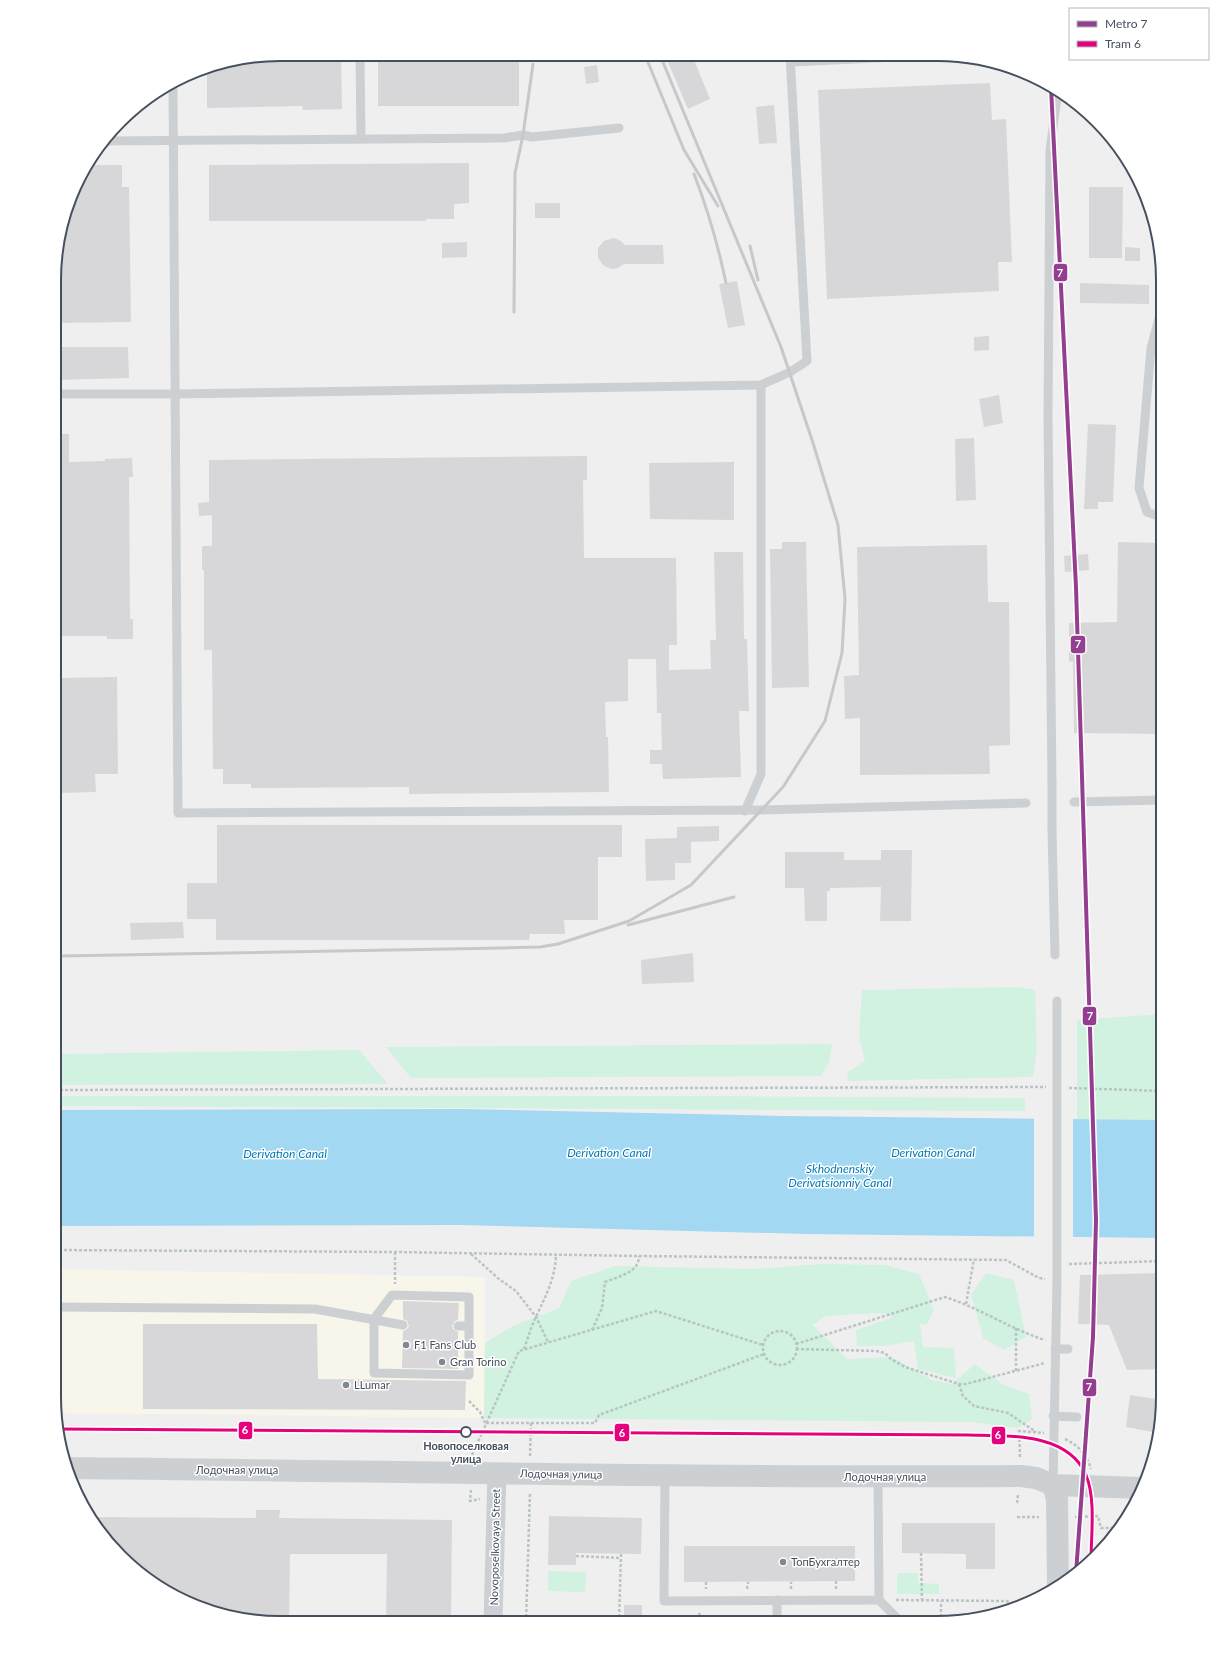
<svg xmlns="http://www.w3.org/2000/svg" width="1217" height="1677" font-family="Lato,sans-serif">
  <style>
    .commercial { fill: #f8f5ea }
    .green { fill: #d1f1e1 }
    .water { fill: #a2d8f2 }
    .pier { fill: #f0efef }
    .building { fill: #d7d7d9 }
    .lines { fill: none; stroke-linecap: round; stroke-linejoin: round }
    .path { stroke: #b8c5c3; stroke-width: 2.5; stroke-dasharray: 3 2; stroke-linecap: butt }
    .service { stroke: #cdd0d3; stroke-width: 9 }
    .minor { stroke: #cdd0d3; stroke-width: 19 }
    .tertiary { stroke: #cdd0d3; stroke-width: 22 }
    .rail { stroke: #c6c8cb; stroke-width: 3 }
    .service-bridge { stroke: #cdd0d3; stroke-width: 9 }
    .tram-1-casing { stroke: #fff; stroke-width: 6 }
    .tram-1 { stroke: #e5007d; stroke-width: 3 }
    .metro-1-casing { stroke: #fff; stroke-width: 7 }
    .metro-1 { stroke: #943e90; stroke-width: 4 }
    .poi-dot { fill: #818791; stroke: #fff; stroke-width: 1.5 }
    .stop-dot { fill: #fff; stroke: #454f5e; stroke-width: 2 }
    .labels { text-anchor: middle; stroke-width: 3; stroke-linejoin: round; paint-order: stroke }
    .poi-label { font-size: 11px; fill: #454f5e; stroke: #fff; text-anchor: start }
    .stop-label { font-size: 11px; font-weight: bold; fill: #454f5e; stroke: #fff }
    .street-label { font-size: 11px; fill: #454f5e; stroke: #fff }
    .water-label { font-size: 12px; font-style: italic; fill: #0079b5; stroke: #fff }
    .rim { fill: none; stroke: #454f5e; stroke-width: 2 }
    .line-badge { stroke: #fff; stroke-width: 1.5 }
    .badge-label { font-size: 11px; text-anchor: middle; font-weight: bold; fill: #fff }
  </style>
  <rect width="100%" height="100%" fill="#f0efef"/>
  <path class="commercial" d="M54,1269L485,1277L484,1418L56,1413L54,1397Z"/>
  <g class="green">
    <path d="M1016,987L1035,990L1037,1051L1033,1077L847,1081L848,1072L865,1061L859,1036L862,990Z"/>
    <path d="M1163,1014V1120L1077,1119V1020Z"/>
    <path d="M832,1044L829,1062L821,1076L411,1078L386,1047Z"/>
    <path d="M359,1050L388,1084L55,1085V1054Z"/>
    <path d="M55,1096H666L1025,1098V1111L55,1106Z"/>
    <path d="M822,1264L885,1265L919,1274L934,1310L926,1325L920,1323L923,1347L954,1348L956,1378L918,1369L914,1341L882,1346H857L856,1330L894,1317L880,1313L825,1316L813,1325L847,1359L892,1357L932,1380L952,1384L975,1364L1002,1384L1029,1394L1032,1419L1018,1428L970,1422L484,1418L485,1343L513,1326L559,1308L571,1281L615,1266L754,1269Z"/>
    <path d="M986,1273L1014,1280L1026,1337L1004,1350L983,1338L971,1294Z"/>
    <path d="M548,1571L586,1572L585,1592L548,1591Z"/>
    <path d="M897,1573H918V1583L939,1584V1594H897Z"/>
  </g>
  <path class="water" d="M463,1109L784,1116L1163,1120V1238L806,1234L461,1225L54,1226V1110Z"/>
  <path class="pier" d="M1034,1117H1073V1239L1034,1238Z"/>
  <g class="building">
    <path d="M280,54H341L342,109L303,110L302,106L207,108V66Z"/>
    <path d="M378,54L519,55V106H378Z"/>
    <path d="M665,55H692L710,99L688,109Z"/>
    <path d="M597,65L599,82L586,84L584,67Z"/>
    <path d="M990,83L992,120L1006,119L1012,262H998L999,291L827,299L818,90Z"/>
    <path d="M774,105L777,143L759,144L756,107Z"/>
    <path d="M469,163V203L454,204V219H426V221H209V165Z"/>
    <path d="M86,165H122V187H129L131,322L56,323V250Z"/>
    <path d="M1089,187H1123L1122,258H1089Z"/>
    <rect x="535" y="203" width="25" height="15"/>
    <path d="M614,238L621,241L625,245H663L664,264H624L618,268L612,269L604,266L598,258V248L604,241Z"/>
    <path d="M467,242V257L442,258V243Z"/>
    <path d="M1125,247L1140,248V261H1125Z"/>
    <path d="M737,281L745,325L728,328L719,284Z"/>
    <path d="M1080,283L1149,285V304L1080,303Z"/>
    <path d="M989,336V350L974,351V337Z"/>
    <path d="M56,347H128L129,378L56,380Z"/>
    <path d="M999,395L1003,423L984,427L979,399Z"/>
    <path d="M1088,424L1116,425L1113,502H1098V509H1084Z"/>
    <path d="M56,434H69V462L105,461V459L132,458L133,477H129L130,619H133V639H107V636H55Z"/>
    <path d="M974,438L976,500L956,501L955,439Z"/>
    <path d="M587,456V480H583L584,558H676L677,645H669V670L711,669L710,640H716L714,552H743L744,639H747L749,711H739L741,777L663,779L662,764H650V750H662L661,713H657L656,659H628V701L605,702L606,737H608L609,792L409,794V787L251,788V784H223V769H213L212,650H204V570H202V546H212V515L199,516L198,503L209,502V460Z"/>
    <path d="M734,462V520L650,519L649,463Z"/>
    <path d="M782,542H806L809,687L772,688L770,549H782Z"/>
    <path d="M1118,542L1163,543V734L1074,733L1073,662L1069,661V623L1117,622Z"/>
    <path d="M987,545L988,602H1009L1010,745L989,746L990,774L860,775V718L845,719L844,676L859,675L857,547Z"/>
    <path d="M1088,554L1089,570L1065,572L1064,556Z"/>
    <path d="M117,677L118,774H95L96,792L60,793L58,678Z"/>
    <path d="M217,825H622V857H598V920H564L565,934H530L529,940H216V919H187V883H217Z"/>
    <path d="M719,826V841L691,842V863H675V880L646,881L645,839L677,838V827Z"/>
    <path d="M881,850H912L911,921H880L881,887L830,888V891H827V921H805L804,888H785V852H844V860H881Z"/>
    <path d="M183,922L184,938L131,940L130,923Z"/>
    <path d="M693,953L694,982L642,984L641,960Z"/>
    <path d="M1163,1273V1369L1127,1370L1109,1325L1078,1324L1080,1275Z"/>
    <path d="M403,1301L459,1303L458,1320L455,1321L452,1326L453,1329L458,1332V1369L402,1368L403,1331L407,1329L409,1326L407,1321L403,1319Z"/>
    <path d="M143,1324H317L318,1379L466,1381L465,1410L143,1409Z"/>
    <path d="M1130,1395L1162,1400V1412L1158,1433L1126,1427Z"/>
    <path d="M256,1510H280L279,1518L452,1520L451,1622L386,1621L387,1554H290L289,1621H251L207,1611L154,1585L110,1546L91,1517L256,1518Z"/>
    <path d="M549,1516L642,1518L641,1554L576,1553V1565H548Z"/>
    <path d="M902,1523H995V1569H966V1554L902,1553Z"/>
    <path d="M684,1546H855V1581L684,1582Z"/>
    <rect x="624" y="1605" width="18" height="17"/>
  </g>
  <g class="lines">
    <g class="path">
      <path d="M1069,1088L1163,1091"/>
      <path d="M55,1090L1046,1087"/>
      <path d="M54,1250L395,1252L639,1256L1006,1260L1039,1278L1045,1279"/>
      <path d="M395,1252V1284"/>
      <path d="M471,1254L499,1279L516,1291L536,1317L548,1342"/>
      <path d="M1069,1264L1163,1261"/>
      <path d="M966,1304L974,1259"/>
      <path d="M592,1330L602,1308L605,1282C619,1276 639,1273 639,1256"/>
      <circle cx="780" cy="1348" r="17"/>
      <path d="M796,1344L945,1297C980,1308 1010,1329 1045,1340"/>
      <path d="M524,1349C528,1338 531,1327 536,1317C546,1295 555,1279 556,1255"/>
      <path d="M796,1349L876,1351L885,1353L891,1359L905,1367L959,1384H966L1045,1363"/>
      <path d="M1016,1371V1328"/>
      <path d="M959,1384L963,1396L974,1406L1008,1413L1036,1432"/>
      <path d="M469,1401L480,1412L485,1423"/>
      <path d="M486,1423H595L599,1415L764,1354"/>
      <path d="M1065,1439C1078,1445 1087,1455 1091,1469"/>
      <path d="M472,1455L519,1351L656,1311L763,1345"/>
      <path d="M530,1456L531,1422"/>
      <path d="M1020,1457L1019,1431L1044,1433"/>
      <path d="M471,1490L470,1501L480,1499"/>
      <path d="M1017,1503L1018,1494"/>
      <path d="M1017,1517H1039"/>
      <path d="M1075,1517L1098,1516L1101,1528H1120"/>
      <path d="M1079,1517L1080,1571"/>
      <path d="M921,1553L922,1600"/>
      <path d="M576,1556L621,1558"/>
      <path d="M706,1582V1589"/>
      <path d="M747,1589L748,1582"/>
      <path d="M791,1589V1582"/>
      <path d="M836,1589V1581"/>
      <path d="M896,1600L1006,1601L1020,1606"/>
      <path d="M526,1622L530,1492"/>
      <path d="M619,1622L621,1554"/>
      <path d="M686,1622L698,1617L700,1613"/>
      <path d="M941,1622V1601"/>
    </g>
    <g class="service">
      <path d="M360,54L361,139"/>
      <path d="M791,62L920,56"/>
      <path d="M173,86L178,813L761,810L1026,803"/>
      <path d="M106,141L504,138L523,135L532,137L619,128"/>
      <path d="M56,394H175L761,385L790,372L807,361L790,55"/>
      <path d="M1163,518L1147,512L1139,488L1151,348L1163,304"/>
      <path d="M1052,783L1048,417L1050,150L1058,91"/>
      <path d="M1074,802L1163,800"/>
      <path d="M745,811L761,774V385"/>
      <path d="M1052,831L1055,955"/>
      <path d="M392,1295L469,1297V1375L374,1373V1319Z"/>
      <path d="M54,1307L315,1309L403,1325"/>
      <path d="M458,1326H469"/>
      <path d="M1055,1349H1068"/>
      <path d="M1053,1416L1077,1417"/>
      <path d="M665,1475L664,1601L879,1600L878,1477"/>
      <path d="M1053,1485L1057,1279V1001"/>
      <path d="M879,1600L898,1619V1623"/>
      <path d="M777,1623V1600"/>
    </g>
    <path class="minor" d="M493,1622L497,1472"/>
    <g class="tertiary">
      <path d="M68,1468C385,1471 703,1478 1021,1476L1036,1478L1053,1485L1142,1488"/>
      <path d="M1053,1485L1057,1499L1058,1586"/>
    </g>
    <g class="rail">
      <path d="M645,55L684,150L718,206"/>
      <path d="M694,174C708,210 718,245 726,283"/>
      <path d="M750,246L758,280"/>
      <path d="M514,312L515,173L523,135L533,64"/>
      <path d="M628,925L734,897"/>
      <path d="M61,956L502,948L540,947L558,944L629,921L691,885L783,787L825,721L842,653L845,599L838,525L813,443L781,347L660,55"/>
    </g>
    <path class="service-bridge" d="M1052,783V831"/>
    <defs>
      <path id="tram-1" d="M57,1429L968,1435C1007,1436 1068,1432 1086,1475C1096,1499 1091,1536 1091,1561"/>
    </defs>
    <use href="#tram-1" class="tram-1-casing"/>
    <use href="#tram-1" class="tram-1"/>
    <defs>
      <path id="metro-1" d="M1051,87L1076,587L1096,1220L1093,1337L1076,1573"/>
    </defs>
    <use href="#metro-1" class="metro-1-casing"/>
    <use href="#metro-1" class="metro-1"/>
  </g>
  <g class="poi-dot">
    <circle cx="406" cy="1345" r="4"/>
    <circle cx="442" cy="1362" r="4"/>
    <circle cx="346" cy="1385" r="4"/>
    <circle cx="783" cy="1562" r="4"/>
  </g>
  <circle class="stop-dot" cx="466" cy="1432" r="5"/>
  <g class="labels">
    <g class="poi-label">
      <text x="414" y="1349">F1 Fans Club</text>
      <text x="450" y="1366">Gran Torino</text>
      <text x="354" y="1389">LLumar</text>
      <text x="791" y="1566">ТопБухгалтер</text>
    </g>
    <g class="stop-label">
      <text x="466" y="1450">Новопоселковая<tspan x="466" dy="13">улица</tspan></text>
    </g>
    <g class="street-label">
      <text x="237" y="1474">Лодочная улица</text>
      <text transform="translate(561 1474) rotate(1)" y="4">Лодочная улица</text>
      <text x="885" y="1481">Лодочная улица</text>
      <text transform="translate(495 1547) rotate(-89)" y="4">Novoposelkovaya Street</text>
    </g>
    <g class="water-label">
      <text x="609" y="1157">Derivation Canal</text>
      <text x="933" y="1157">Derivation Canal</text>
      <text x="285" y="1158">Derivation Canal</text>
      <text x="840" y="1173">Skhodnenskiy<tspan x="840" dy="14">Derivatsionniy Canal</tspan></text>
    </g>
  </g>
  <path d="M0 0H1217V1677H0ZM280 61H937A219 219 0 0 1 1156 280V1397A219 219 0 0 1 937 1616H280A219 219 0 0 1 61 1397V280A219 219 0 0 1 280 61Z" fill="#fff" fill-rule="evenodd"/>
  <path class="rim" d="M280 61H937A219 219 0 0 1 1156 280V1397A219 219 0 0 1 937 1616H280A219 219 0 0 1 61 1397V280A219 219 0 0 1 280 61Z"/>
  <g class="line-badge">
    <rect x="1053" y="263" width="15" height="19" rx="4" fill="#943e90"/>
    <rect x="1070" y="635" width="16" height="19" rx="4" fill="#943e90"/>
    <rect x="1082" y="1006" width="15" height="20" rx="4" fill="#943e90"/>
    <rect x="1082" y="1378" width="15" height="19" rx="4" fill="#943e90"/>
    <rect x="238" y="1421" width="15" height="19" rx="4" fill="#e5007d"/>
    <rect x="614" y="1423" width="16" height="19" rx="4" fill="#e5007d"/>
    <rect x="991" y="1426" width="15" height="19" rx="4" fill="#e5007d"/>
  </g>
  <g class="badge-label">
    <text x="1060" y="277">7</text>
    <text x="1078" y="648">7</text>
    <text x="1090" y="1020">7</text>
    <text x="1089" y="1391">7</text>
    <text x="245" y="1434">6</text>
    <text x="622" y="1437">6</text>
    <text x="998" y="1439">6</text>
  </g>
  <rect x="1069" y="8" width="140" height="52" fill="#ffffff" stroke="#b5b9bf"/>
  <rect x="1077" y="21" width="20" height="6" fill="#943e90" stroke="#b5b9bf"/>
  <text x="1105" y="28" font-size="12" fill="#454f5e">Metro 7</text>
  <rect x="1077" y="41" width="20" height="6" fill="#e5007d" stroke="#b5b9bf"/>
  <text x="1105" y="48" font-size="12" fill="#454f5e">Tram 6</text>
</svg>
